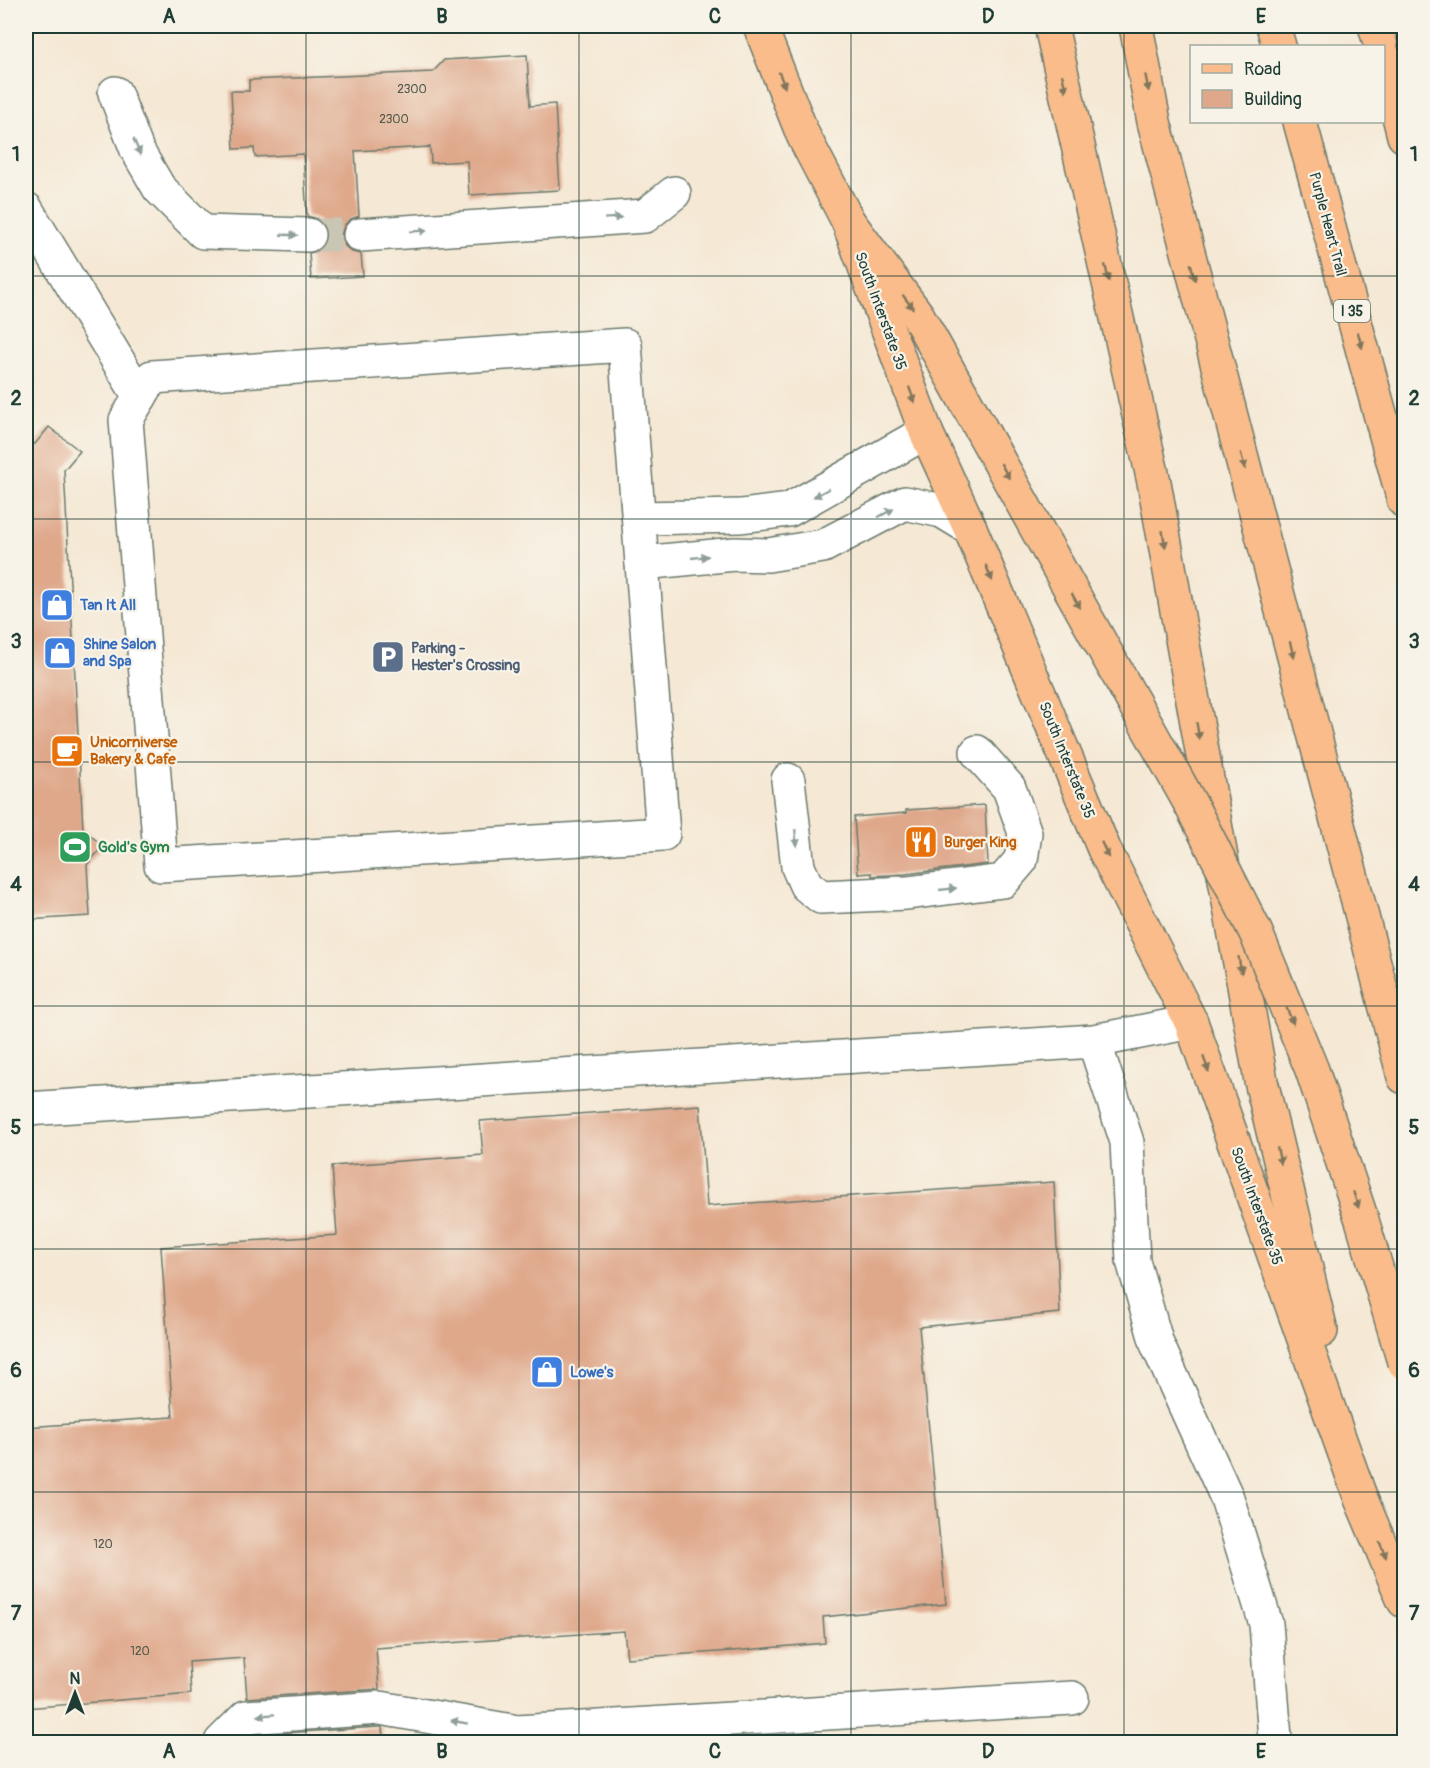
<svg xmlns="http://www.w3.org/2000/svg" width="1430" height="1768" font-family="Pangolin,sans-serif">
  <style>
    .building { fill: #dfa88b }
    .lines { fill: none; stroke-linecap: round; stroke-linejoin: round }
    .minor-tunnel { stroke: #cac6b4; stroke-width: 33; stroke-dasharray: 33 16; stroke-linecap: butt }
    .minor-casing { stroke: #6a796c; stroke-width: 36 }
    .major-casing { stroke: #6a796c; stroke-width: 36 }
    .highway-casing { stroke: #6a796c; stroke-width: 36 }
    .minor { stroke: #fff; stroke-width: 33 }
    .major { stroke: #f9bc8a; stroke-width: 33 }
    .highway { stroke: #f9bc8a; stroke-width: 33 }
    .highway-bridge-casing { stroke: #6a796c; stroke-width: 36; stroke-linecap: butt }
    .highway-bridge { stroke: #f9bc8a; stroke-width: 33 }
    .oneway { fill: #81765b }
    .oneway2 { fill: #8f9e9a }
    .grid { fill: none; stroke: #1f3d34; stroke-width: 1.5; stroke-opacity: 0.55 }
    .labels { text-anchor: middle; stroke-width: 4.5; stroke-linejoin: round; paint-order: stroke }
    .number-label { font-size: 12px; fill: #4f584a }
    .shield { fill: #f7f3e8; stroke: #60746a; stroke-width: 1.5 }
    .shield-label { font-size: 14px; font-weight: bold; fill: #1f3d34 }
    .street-label { font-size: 15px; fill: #1f3d34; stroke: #f7f3e8 }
    .shop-label { font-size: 15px; font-weight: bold; fill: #366cbe; stroke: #f7f3e8; text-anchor: start }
    .service-label { font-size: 15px; font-weight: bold; fill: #4e5e75; stroke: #f7f3e8; text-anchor: start }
    .food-label { font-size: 15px; font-weight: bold; fill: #c56008; stroke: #f7f3e8; text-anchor: start }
    .leisure-label { font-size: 15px; font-weight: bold; fill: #27864d; stroke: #f7f3e8; text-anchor: start }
    .neatline { fill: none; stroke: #1f3d34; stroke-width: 2 }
    .grid-label { font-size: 20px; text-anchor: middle; font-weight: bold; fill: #1f3d34 }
  </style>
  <rect width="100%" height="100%" fill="#f7f3e8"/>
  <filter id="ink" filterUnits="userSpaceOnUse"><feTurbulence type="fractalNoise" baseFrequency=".0167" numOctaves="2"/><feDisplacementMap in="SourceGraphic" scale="12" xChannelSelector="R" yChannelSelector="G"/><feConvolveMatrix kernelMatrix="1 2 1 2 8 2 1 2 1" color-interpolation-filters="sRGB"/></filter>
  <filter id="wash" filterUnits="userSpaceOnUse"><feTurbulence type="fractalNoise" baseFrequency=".008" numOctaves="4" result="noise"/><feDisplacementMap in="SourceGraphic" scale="24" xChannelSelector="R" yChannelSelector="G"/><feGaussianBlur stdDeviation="1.35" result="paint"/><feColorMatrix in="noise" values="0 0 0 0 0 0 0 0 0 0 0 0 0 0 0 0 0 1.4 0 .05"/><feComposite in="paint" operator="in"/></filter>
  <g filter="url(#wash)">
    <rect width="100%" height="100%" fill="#f5e8d4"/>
    <g id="blocks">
      <g class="building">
        <path d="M527,55L530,106L555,104L560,190L469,195L467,161L431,163L430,147L355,151L359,216L349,220L344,226L341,236L345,246L352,252L361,254L363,276L311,279L309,253L317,251L324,245L327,235L325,227L318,219L307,216L303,154L255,157L254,148L234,149L231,91H249V80L433,72L444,60Z"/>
        <path d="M49,427L80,451L64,470L83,829L103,846L87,865L90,916L26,920V444H35Z"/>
        <path d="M985,805L988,864L905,874L872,876V873L858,874L854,817L906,813V810Z"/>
        <path d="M700,1105L707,1206L1054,1182L1060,1313L919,1327L946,1604L823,1617L825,1643L733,1651L627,1658L624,1631L376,1648L379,1689L247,1698L244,1658L189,1662L191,1694L26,1708V1427L173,1417L161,1247L337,1235L332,1166L483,1155L480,1121Z"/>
        <path d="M379,1727H382L383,1738L312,1743H250V1740L254,1735Z"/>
      </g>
    </g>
  </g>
  <g filter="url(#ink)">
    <use href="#blocks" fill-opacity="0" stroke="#6a796c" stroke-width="1.5"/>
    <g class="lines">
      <path class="minor-tunnel" d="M308,235H360"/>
      <defs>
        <g id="minor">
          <path d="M115,93L137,150L159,188L203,232L308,235"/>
          <path d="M26,209L140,397"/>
          <path d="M360,235L645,216L674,193"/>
          <path d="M625,345L663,834L161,865L126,420L152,377Z"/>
          <path d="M639,518L741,516L789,510L926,432"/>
          <path d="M642,563L735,554L768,555L823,546L905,503L942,511L970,528"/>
          <path d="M788,780L798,867L806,885L821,897L907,893L1003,881L1021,860L1025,833L1009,788L977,752"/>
          <path d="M1094,1041L1127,1142L1133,1261L1157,1344L1227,1498L1266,1624L1275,1738L1274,1742"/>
          <path d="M26,1109L1094,1041L1191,1022"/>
          <path d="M221,1742L246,1717L380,1708L512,1731"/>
          <path d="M482,1742L517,1732L1072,1698"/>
        </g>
        <g id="major">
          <path d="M760,26L803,135L848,221L926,432L970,528L1104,849L1191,1022L1361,1499L1404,1601"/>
          <path d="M1051,26L1154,482L1261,1081L1321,1331"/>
        </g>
        <g id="highway">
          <path d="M1136,26L1154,122L1404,1077"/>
          <path d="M1273,26L1279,46"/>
          <path d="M1375,26L1381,46"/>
          <path d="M1384,57L1404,136"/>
          <path d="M1300,122L1404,501"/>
          <path d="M848,221L918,316L1048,549"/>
        </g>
      </defs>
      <use href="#minor" class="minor-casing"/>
      <use href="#major" class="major-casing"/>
      <use href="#highway" class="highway-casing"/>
      <use href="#minor" class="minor"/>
      <use href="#major" class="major"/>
      <use href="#highway" class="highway"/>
      <defs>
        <path id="highway-bridge" d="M1048,549L1190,803L1256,933L1312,1070L1362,1220L1404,1362"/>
      </defs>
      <use href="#highway-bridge" class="highway-bridge-casing"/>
      <use href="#highway-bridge" class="highway-bridge"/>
    </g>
    <defs><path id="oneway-solid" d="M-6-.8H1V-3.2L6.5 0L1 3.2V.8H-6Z" transform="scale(1.5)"/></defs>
    <g class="oneway">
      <use href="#oneway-solid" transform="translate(782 80) rotate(69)"/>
      <use href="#oneway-solid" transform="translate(1064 83) rotate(77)"/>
      <use href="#oneway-solid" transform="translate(1147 83) rotate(79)"/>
      <use href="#oneway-solid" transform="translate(1193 272) rotate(75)"/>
      <use href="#oneway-solid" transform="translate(1107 273) rotate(77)"/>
      <use href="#oneway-solid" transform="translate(908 302) rotate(53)"/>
      <use href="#oneway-solid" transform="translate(1360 340) rotate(75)"/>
      <use href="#oneway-solid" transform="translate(912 395) rotate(70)"/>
      <use href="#oneway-solid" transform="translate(1243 461) rotate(75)"/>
      <use href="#oneway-solid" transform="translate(1005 471) rotate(61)"/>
      <use href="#oneway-solid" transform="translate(1164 539) rotate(80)"/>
      <use href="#oneway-solid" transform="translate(989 573) rotate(67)"/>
      <use href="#oneway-solid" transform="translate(1076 601) rotate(61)"/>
      <use href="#oneway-solid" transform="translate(1292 650) rotate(75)"/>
      <use href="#oneway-solid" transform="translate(1198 731) rotate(80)"/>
      <use href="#oneway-solid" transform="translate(1105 850) rotate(65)"/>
      <use href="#oneway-solid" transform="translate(1240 965) rotate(80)"/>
      <use href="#oneway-solid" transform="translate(1290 1016) rotate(67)"/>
      <use href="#oneway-solid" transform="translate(1206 1064) rotate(70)"/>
      <use href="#oneway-solid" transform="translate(1279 1156) rotate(77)"/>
      <use href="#oneway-solid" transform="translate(1356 1200) rotate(72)"/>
      <use href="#oneway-solid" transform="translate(1383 1550) rotate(67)"/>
    </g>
    <g class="oneway2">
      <use href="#oneway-solid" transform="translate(137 147) rotate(66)"/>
      <use href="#oneway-solid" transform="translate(613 218) rotate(-4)"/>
      <use href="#oneway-solid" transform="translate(419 231) rotate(-4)"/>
      <use href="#oneway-solid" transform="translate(289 235) rotate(2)"/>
      <use href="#oneway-solid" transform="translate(821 493) rotate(152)"/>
      <use href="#oneway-solid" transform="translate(886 513) rotate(-28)"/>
      <use href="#oneway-solid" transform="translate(700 557) rotate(-6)"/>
      <use href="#oneway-solid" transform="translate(796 838) rotate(85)"/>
      <use href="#oneway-solid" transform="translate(948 889) rotate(-6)"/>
      <use href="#oneway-solid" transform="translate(266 1715) rotate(176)"/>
      <use href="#oneway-solid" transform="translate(459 1722) rotate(-170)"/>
    </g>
  </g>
  <path class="grid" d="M306,26V1742M579,26V1742M851,26V1742M1124,26V1742M26,276H1404M26,519H1404M26,762H1404M26,1006H1404M26,1249H1404M26,1492H1404"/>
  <defs>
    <symbol id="shop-square" viewBox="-11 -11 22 22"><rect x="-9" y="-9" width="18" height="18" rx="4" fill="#3f7fe0" stroke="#f7f3e8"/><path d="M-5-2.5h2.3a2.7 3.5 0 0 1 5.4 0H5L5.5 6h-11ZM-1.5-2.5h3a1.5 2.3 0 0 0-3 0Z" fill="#fff"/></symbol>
    <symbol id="parking-square" viewBox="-11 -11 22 22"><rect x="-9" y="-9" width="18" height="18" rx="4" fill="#5c6f8a" stroke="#f7f3e8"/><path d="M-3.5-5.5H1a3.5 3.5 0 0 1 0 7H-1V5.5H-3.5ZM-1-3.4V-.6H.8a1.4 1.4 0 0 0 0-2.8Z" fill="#fff"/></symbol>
    <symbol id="cafe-square" viewBox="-11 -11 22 22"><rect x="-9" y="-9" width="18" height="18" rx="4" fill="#e8710a" stroke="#f7f3e8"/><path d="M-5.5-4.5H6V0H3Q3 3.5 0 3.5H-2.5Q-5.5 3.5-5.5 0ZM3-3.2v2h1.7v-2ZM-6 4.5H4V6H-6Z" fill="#fff"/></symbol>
    <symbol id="restaurant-square" viewBox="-11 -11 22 22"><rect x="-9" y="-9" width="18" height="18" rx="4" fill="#e8710a" stroke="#f7f3e8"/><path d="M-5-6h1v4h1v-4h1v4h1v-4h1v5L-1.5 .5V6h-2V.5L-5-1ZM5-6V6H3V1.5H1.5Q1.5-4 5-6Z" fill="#fff"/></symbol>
    <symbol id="stadium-square" viewBox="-11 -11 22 22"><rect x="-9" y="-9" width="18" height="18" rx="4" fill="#2e9e5b" stroke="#f7f3e8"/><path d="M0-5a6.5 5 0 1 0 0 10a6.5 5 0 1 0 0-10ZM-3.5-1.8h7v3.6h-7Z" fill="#fff"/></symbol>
  </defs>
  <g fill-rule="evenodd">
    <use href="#shop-square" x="38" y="586" width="38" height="38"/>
    <use href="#shop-square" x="41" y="634" width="38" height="38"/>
    <use href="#parking-square" x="369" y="638" width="38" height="38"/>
    <use href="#cafe-square" x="48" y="732" width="38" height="38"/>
    <use href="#restaurant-square" x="902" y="823" width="38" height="38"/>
    <use href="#stadium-square" x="56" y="828" width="38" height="38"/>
    <use href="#shop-square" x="528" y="1353" width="38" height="38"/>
  </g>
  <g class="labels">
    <g class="number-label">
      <text x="412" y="93">2300</text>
      <text x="394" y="123">2300</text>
      <text x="103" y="1548">120</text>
      <text x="140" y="1655">120</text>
    </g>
    <rect class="shield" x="1334" y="300" width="36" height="22" rx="4.5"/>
    <g class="shield-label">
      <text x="1352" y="316">I 35</text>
    </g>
    <g class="street-label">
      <text transform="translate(1328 224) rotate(75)" y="5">Purple Heart Trail</text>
      <text transform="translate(881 311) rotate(70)" y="5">South Interstate 35</text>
      <text transform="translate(1067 760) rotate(68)" y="5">South Interstate 35</text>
      <text transform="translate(1257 1206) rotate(70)" y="5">South Interstate 35</text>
    </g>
    <g class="shop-label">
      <text x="80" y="610">Tan It All</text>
      <text x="83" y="649">Shine Salon<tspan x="83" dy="17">and Spa</tspan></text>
      <text x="570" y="1377">Lowe's</text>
    </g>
    <g class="service-label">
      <text x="411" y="653">Parking -<tspan x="411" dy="17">Hester's Crossing</tspan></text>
    </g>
    <g class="food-label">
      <text x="90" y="747">Unicorniverse<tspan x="90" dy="17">Bakery &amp; Cafe</tspan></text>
      <text x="944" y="847">Burger King</text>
    </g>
    <g class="leisure-label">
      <text x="98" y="852">Gold's Gym</text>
    </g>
  </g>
  <rect width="1430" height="1768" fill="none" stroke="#f7f3e8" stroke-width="66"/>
  <rect x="1190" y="45" width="195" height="78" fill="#f7f3e8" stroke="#a1aaa0" stroke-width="1.5"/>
  <rect x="1202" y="64" width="30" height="9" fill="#f9bc8a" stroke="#a1aaa0" stroke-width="1.5"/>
  <text x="1244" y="75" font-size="18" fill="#1f3d34">Road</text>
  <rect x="1202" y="90" width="30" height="18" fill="#dfa88b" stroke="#a1aaa0" stroke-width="1.5"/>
  <text x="1244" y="105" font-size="18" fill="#1f3d34">Building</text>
  <g transform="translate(75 1693)" stroke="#f7f3e8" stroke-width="4.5" paint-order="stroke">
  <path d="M0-4.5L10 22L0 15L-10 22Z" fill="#1f3d34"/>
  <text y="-9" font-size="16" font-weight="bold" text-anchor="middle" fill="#1f3d34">N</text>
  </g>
  <rect x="33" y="33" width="1364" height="1702" class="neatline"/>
  <g class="grid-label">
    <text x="169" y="23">A</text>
    <text x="442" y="23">B</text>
    <text x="715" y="23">C</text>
    <text x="988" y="23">D</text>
    <text x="1261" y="23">E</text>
    <text x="16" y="161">1</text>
    <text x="1414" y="161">1</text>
    <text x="16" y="405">2</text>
    <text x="1414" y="405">2</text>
    <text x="16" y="648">3</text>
    <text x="1414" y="648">3</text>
    <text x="16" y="891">4</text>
    <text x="1414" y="891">4</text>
    <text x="16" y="1134">5</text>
    <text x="1414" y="1134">5</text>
    <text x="16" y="1377">6</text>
    <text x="1414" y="1377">6</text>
    <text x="16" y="1620">7</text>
    <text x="1414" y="1620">7</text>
    <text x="169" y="1758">A</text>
    <text x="442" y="1758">B</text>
    <text x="715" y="1758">C</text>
    <text x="988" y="1758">D</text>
    <text x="1261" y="1758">E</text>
  </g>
</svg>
